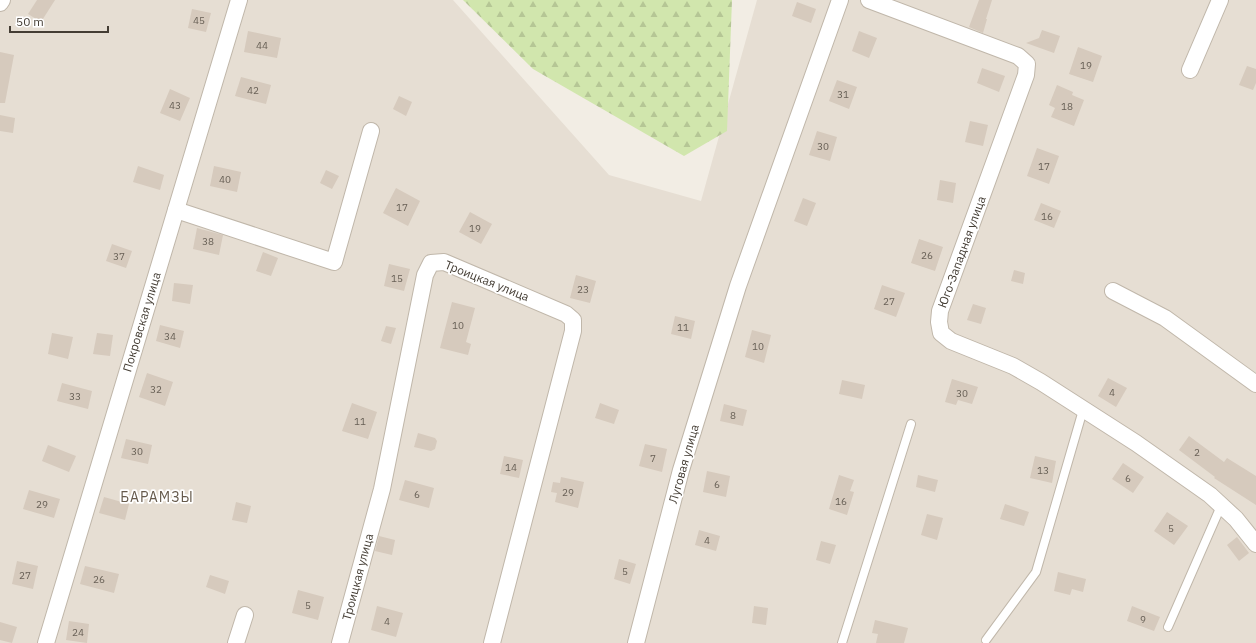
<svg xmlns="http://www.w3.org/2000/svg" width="1256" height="643" font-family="'IBM Plex Sans',sans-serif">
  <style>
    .residential { fill: #e6ded3 }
    .forest { fill: url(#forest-firs) }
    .building { fill: #d6cabd }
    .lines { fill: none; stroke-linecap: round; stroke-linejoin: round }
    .lane-casing { stroke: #c0b7aa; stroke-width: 10 }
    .street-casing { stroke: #c0b7aa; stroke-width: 18 }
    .lane { stroke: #fff; stroke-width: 8 }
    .street { stroke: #fff; stroke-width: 16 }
    .labels { text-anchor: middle; stroke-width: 3.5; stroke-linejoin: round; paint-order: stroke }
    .number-label { font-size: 10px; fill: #686056 }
    .street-label { font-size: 12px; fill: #443d34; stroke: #fff }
    .quarter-label { font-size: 14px; letter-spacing: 1px; fill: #665a4c; stroke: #fff }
  </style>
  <defs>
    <pattern id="forest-firs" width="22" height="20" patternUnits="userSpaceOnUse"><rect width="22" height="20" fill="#d1e6ad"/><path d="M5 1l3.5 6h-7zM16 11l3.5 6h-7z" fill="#b5c695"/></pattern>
  </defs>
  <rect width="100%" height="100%" fill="#f2ede4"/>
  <path class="residential" d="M0,0H453L609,175L701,201L757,0H1256V643H0Z"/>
  <path class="forest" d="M463,0H732L727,131L684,156L533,69Z"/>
  <g class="building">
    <path d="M37,0H55L41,22L28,14Z"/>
    <path d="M979,0H992L986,19H987L983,33L969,27Z"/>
    <path d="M797,2L816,9L811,23L792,16Z"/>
    <path d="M192,9L211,13L206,32L188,28Z"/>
    <path d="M1042,30L1060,36L1054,53L1026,43L1039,38Z"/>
    <path d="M248,31L281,38L277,58L244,52Z"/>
    <path d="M859,31L877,38L869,58L852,51Z"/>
    <path d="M1078,47L1102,56L1093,82L1069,74Z"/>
    <path d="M0,52L14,55L5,103H0Z"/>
    <path d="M1247,66L1256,69V83L1253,90L1239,85Z"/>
    <path d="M982,68L1005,76L999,92L977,83Z"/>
    <path d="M241,77L271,85L266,104L235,96Z"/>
    <path d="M837,80L857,87L849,109L829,101Z"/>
    <path d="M1057,85L1073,92L1072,95L1084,100L1074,126L1051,117L1055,108L1049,105Z"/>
    <path d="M170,89L190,98L180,121L160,113Z"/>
    <path d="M399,96L412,102L406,116L393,109Z"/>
    <path d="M0,115L15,118L13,133L0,131Z"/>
    <path d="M970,121L988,125L983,146L965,142Z"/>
    <path d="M817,131L837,137L830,161L809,155Z"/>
    <path d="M1037,148L1059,156L1049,184L1027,176Z"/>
    <path d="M138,166L164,175L160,190L133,182Z"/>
    <path d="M214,166L241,172L237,192L210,186Z"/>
    <path d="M326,170L339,176L332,189L320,183Z"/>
    <path d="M940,180L956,183L953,203L937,200Z"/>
    <path d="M396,188L420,201L408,226L383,213Z"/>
    <path d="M803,198L816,203L807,226L794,221Z"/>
    <path d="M1041,203L1061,211L1054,228L1034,220Z"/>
    <path d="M470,212L492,224L481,244L459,232Z"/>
    <path d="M197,228L223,235L219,255L193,249Z"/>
    <path d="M919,239L943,247L935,271L911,263Z"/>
    <path d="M112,244L132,251L126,268L106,261Z"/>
    <path d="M263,252L278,258L271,276L256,271Z"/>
    <path d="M389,264L410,269L404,291L384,286Z"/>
    <path d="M1014,270L1025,273L1023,284L1011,281Z"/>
    <path d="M576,275L596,281L590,303L570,298Z"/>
    <path d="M174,283L193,285L190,304L172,301Z"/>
    <path d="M882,285L905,293L896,317L874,309Z"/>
    <path d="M452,302L475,308L466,342L471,344L468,355L440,348Z"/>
    <path d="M973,304L986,308L981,324L967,320Z"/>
    <path d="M675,316L695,321L691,339L671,334Z"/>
    <path d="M160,325L184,331L180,348L156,341Z"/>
    <path d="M386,326L396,328L391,344L381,341Z"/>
    <path d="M752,330L771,335L764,363L745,357Z"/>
    <path d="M52,333L73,337L68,359L48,354Z"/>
    <path d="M97,333L113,335L110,356L93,354Z"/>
    <path d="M147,373L173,382L165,406L139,397Z"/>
    <path d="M1108,378L1127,388L1116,407L1098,396Z"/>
    <path d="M952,379L978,387L972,404L958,400L956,405L945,402Z"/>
    <path d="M842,380L865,385L862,399L839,394Z"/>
    <path d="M62,383L92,391L88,409L57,401Z"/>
    <path d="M352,403L377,412L368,439L342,431Z"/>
    <path d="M600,403L619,410L614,424L595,418Z"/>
    <path d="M724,404L747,410L743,426L720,421Z"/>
    <path d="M418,433L435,438L437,441L435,449L431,451L414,447Z"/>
    <path d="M1189,436L1224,462L1227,458L1256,476V505L1214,478L1215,477L1179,450Z"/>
    <path d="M126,439L152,445L148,464L121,458Z"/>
    <path d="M645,444L667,449L662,472L639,466Z"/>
    <path d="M48,445L76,456L69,472L42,461Z"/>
    <path d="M504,456L523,460L519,478L500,474Z"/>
    <path d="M1035,456L1056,461L1052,483L1030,478Z"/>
    <path d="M1123,463L1144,477L1133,493L1112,479Z"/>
    <path d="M707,471L730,476L726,497L703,492Z"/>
    <path d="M839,475L854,480L850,491L854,492L847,515L829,509Z"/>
    <path d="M918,475L938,480L935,492L916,487Z"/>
    <path d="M561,477L584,482L578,508L555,502L557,493L551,492L553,482L560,483Z"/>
    <path d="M405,480L434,488L429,508L399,500Z"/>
    <path d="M29,490L60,499L54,518L23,509Z"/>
    <path d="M104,497L129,504L125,520L99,513Z"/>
    <path d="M236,502L251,506L247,523L232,520Z"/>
    <path d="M1005,504L1029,512L1024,526L1000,519Z"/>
    <path d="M1167,512L1188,526L1174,545L1154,531Z"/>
    <path d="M927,514L943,518L937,540L921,535Z"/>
    <path d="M699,530L720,536L716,551L695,545Z"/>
    <path d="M379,536L395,540L392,555L375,551Z"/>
    <path d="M1237,537L1249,553L1239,561L1227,545Z"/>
    <path d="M821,541L836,545L830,564L816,560Z"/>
    <path d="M619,559L636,564L630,584L614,579Z"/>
    <path d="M17,561L38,566L33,589L12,584Z"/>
    <path d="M85,566L119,574L114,593L80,584Z"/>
    <path d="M1058,572L1086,579L1083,592L1072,589L1070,595L1054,591Z"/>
    <path d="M210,575L229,581L225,594L206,587Z"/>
    <path d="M298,590L324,597L318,620L292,613Z"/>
    <path d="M377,606L403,613L396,637L371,630Z"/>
    <path d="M754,606L768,608L766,625L752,623Z"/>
    <path d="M1132,606L1160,617L1154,631L1127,621Z"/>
    <path d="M875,620L908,628L904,643H876L878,634L872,633Z"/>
    <path d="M69,621L89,624L87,643L66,640Z"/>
    <path d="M0,622L17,627L12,643L0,640Z"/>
  </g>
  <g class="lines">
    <defs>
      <g id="lane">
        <path d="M1168,627L1221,506"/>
        <path d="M986,640L1036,572L1083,410"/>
        <path d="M842,643L911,424"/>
      </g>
      <g id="street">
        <path d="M869,0L1018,56L1027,64L1026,75L940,311L939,322L941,333L951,341L1013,366L1041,382L1136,443L1210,495L1236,519L1256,544"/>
        <path d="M0,3L2,0"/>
        <path d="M1190,70L1220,0"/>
        <path d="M176,210L334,262L371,131"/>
        <path d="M1113,291L1165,318L1256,384"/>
        <path d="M46,643L239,0"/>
        <path d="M236,643L245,615"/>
        <path d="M340,643L382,489L425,275L431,263L444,262L566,314L573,320V331L492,643"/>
        <path d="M636,643L681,470L738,286L840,0"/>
      </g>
    </defs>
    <use href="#lane" class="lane-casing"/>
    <use href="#street" class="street-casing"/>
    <use href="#lane" class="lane"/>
    <use href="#street" class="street"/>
  </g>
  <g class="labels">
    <g class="number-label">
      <text x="199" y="24">45</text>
      <text x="262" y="49">44</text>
      <text x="1086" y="69">19</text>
      <text x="253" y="94">42</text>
      <text x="843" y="98">31</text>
      <text x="175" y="109">43</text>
      <text x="1067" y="110">18</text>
      <text x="823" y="150">30</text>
      <text x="1044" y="170">17</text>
      <text x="225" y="183">40</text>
      <text x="402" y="211">17</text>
      <text x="1047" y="220">16</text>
      <text x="475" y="232">19</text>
      <text x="208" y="245">38</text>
      <text x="927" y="259">26</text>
      <text x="119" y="260">37</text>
      <text x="397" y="282">15</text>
      <text x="583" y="293">23</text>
      <text x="889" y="305">27</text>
      <text x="458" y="329">10</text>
      <text x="683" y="331">11</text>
      <text x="170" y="340">34</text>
      <text x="758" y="350">10</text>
      <text x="156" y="393">32</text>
      <text x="1112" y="396">4</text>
      <text x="962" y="397">30</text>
      <text x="75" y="400">33</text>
      <text x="733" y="419">8</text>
      <text x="360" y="425">11</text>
      <text x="137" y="455">30</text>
      <text x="1197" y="456">2</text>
      <text x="653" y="462">7</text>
      <text x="511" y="471">14</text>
      <text x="1043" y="474">13</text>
      <text x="1128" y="482">6</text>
      <text x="717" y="488">6</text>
      <text x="568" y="496">29</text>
      <text x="417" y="498">6</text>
      <text x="841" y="505">16</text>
      <text x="42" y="508">29</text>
      <text x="1171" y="532">5</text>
      <text x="707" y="544">4</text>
      <text x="625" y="575">5</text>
      <text x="25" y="579">27</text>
      <text x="99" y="583">26</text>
      <text x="308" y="609">5</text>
      <text x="1143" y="623">9</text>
      <text x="387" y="625">4</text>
      <text x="78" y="636">24</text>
    </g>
    <g class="street-label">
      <text transform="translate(962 252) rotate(-70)" y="4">Юго-Западная улица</text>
      <text transform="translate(487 281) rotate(22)" y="4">Троицкая улица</text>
      <text transform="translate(142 322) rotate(-73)" y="4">Покровская улица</text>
      <text transform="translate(684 464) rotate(-74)" y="4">Луговая улица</text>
      <text transform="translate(358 577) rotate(-75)" y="4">Троицкая улица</text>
    </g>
    <g class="quarter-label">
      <text x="157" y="502">БАРАМЗЫ</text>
    </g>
  </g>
  <path d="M10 26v6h98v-6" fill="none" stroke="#443d34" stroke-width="2"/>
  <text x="16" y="26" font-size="12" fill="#443d34" stroke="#ffffff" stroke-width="3" paint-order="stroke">50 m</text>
</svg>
